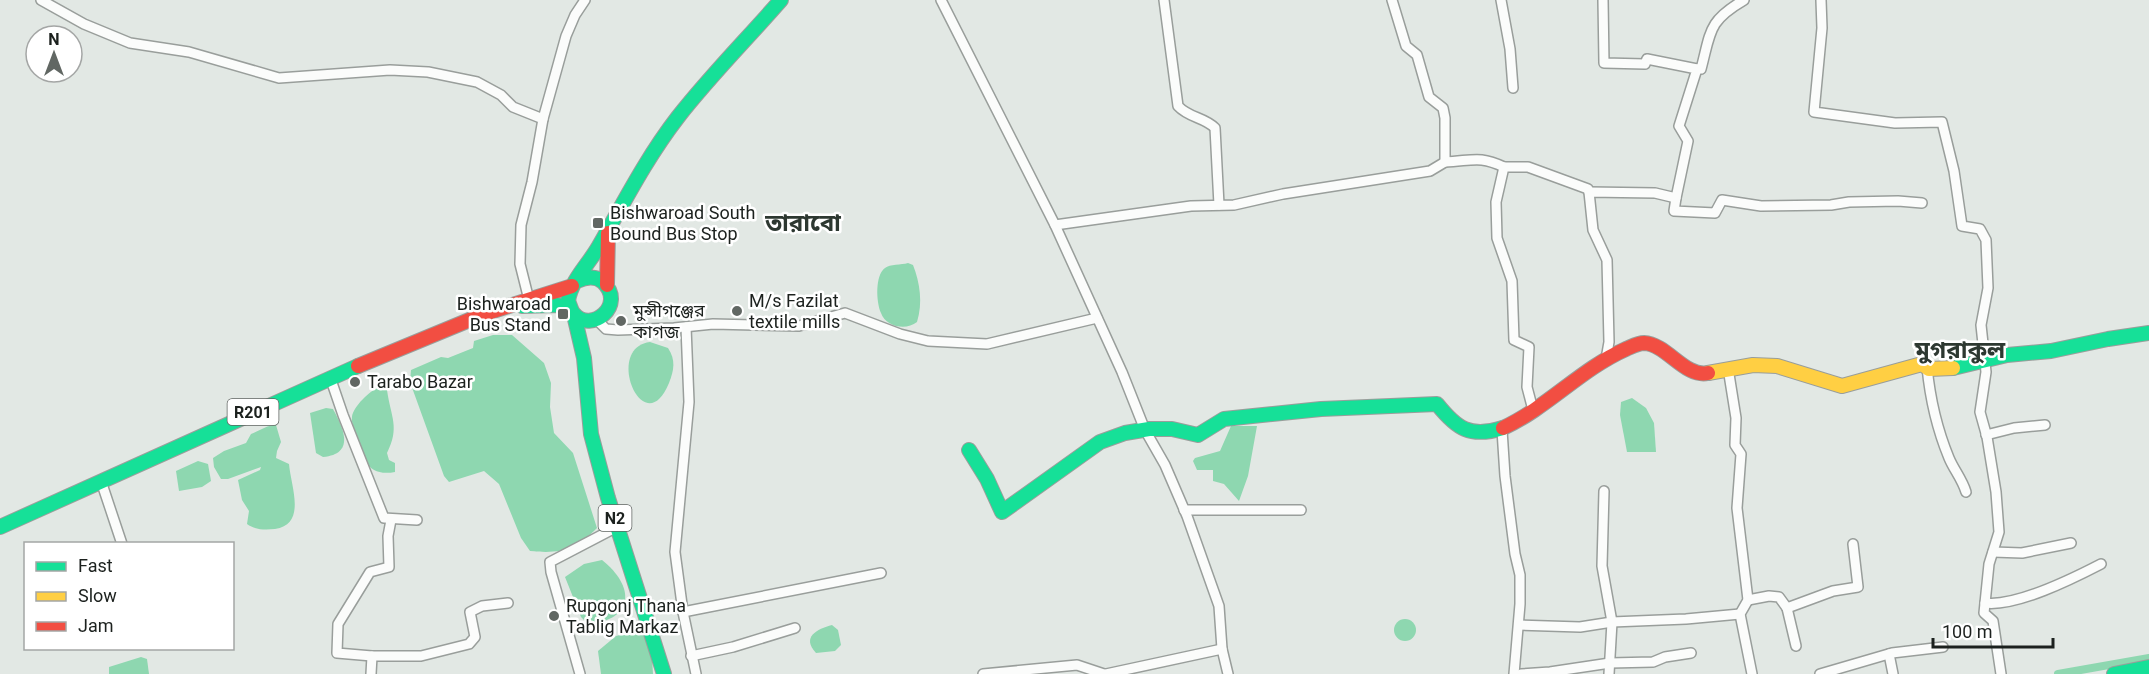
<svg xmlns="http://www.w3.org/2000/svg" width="2149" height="674" font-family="Roboto,'Noto Sans Bengali',sans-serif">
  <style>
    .water { fill: #8ed7b0 }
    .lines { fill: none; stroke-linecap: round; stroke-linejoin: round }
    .canal { stroke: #8ed7b0; stroke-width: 8 }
    .street-casing { stroke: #999e9b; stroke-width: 12 }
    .fast-casing { stroke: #999e9b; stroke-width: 16 }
    .slow-casing { stroke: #999e9b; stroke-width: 16 }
    .jam-casing { stroke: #999e9b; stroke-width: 16 }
    .street { stroke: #fbfcfb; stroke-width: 9 }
    .fast { stroke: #16e098; stroke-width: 14 }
    .slow { stroke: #ffcf43; stroke-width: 14 }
    .jam { stroke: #f24e42; stroke-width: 14 }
    .poi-dot { fill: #616763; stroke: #fff; stroke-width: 2 }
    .labels { text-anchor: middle; stroke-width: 5; stroke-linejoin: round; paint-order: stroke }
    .shield { fill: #fff; stroke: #606462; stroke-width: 1.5 }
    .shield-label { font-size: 16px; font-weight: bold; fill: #1c211e }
    .poi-label { font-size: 18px; fill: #1c211e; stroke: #fff; text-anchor: start }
    .district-label { font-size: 24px; font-weight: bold; fill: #2d3831; stroke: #fff }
  </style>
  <rect width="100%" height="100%" fill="#e2e8e4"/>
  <g class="water">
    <path d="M908,263L913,265C920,283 923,303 917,322C906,331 886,327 881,313C876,302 875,275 885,268C890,264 901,265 908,263Z"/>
    <path d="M493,335H512L544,363L551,383L550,407L554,433L573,453L597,528C575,550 561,554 530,551L521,538L499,484L484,471L449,482L444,476L410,382L411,370L441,357L448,358L473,348L474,341Z"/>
    <path d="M650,342L668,348C676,360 674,370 669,383C644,444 603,348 650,342Z"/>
    <path d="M380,387L387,390C391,418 400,427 387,453L389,460L395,463V472C368,477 362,459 357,436C355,430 351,423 352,417C353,407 370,390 380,387Z"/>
    <path d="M1632,398L1646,408L1654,423L1656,452H1627L1620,415L1621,402Z"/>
    <path d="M326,408L333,409C344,429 355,454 323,457L316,453L310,413Z"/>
    <path d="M276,425L281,442L277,451L276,458L289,464C291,487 307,524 275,529C265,530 255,530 247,524L249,511L242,500L238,480L260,470L261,467L228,479H221L214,467L213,458L224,451L246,443L251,434C259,431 267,425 276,425Z"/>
    <path d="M1231,426H1257L1248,476L1239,501L1224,484L1213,481V470H1197L1193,461L1195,458L1220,451Z"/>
    <path d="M198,461L208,464L211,481L202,487L179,491L176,471Z"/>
    <path d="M602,560C635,586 635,620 588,624L581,617L565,577L584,564Z"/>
    <circle cx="1405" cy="630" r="11"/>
    <path d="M832,625L838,630L841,645L835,651L816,653C801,637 817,629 832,625Z"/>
    <path d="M632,632H643L652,657L653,674H601L598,651L616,636Z"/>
    <path d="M141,657L147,659L149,674H109V667Z"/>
  </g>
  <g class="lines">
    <path class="canal" d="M2058,674L2149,658"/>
    <defs>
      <g id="street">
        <path d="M41,0L84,24L130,43L189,52L279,78L390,70L428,72L477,82L501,95L513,107L543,119"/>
        <path d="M941,0L1055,225L1122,372L1145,430L1165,465L1187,516L1219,606L1222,649L1228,674"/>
        <path d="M1164,0L1178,106C1189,118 1204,117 1215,128L1219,205"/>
        <path d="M1392,0L1406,46L1417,55L1429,97L1443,108L1445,118V162C1472,161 1479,155 1504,167"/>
        <path d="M1501,0L1510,49L1513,88"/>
        <path d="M1603,0L1604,63L1645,64L1647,59L1697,69L1679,126L1688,141L1676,198L1655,193L1589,192L1593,230L1607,260L1609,342L1606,359"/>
        <path d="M1821,0L1822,28L1814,112L1895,123L1942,122L1954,171L1962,226L1980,229L1986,240L1988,288L1981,325L1986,372L1980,412L1987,437L1996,492L1999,532L1989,564L1984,613L1993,621L2001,674"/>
        <path d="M1697,69H1701C1711,31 1708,21 1744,0"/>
        <path d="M1676,198L1674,211L1715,213L1722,200L1761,206L1831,205L1849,202L1898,201L1922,203"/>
        <path d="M1055,225L1191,206L1234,205L1283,194L1430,171L1445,162"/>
        <path d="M530,304L520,264L521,225L532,182L543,119L566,36L575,15L585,0"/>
        <path d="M597,320L606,329L618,330L674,328L713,324L799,326L845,313L900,334L928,341L987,344L1097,318"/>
        <path d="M686,327L689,402L675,552L683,612L696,674"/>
        <path d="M1927,367C1930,398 1937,429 1949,458C1954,470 1962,479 1966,492"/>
        <path d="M1728,368L1736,418L1735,445L1741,454L1737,508L1748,600L1740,614L1752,674"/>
        <path d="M330,377L343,415L384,518L417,520"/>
        <path d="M1533,410L1527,387L1529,347L1514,340L1512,281L1497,238L1496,202L1504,167H1528L1588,189L1589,192"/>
        <path d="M1502,430L1505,476L1515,554L1520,575V604L1514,674"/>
        <path d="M1986,435L2014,428L2045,425"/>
        <path d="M101,481L122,544"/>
        <path d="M1604,491L1602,566L1612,622L1609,674"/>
        <path d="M1184,510H1301"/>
        <path d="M391,520L388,536L389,567L370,572L338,624L337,653L372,656H421L469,644L475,637L470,612L482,606L508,603"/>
        <path d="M1993,552L2022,553L2071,543"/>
        <path d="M1748,600L1769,596L1779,597L1787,608L1833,591L1858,587L1853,544"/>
        <path d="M1985,603C2016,607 2072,579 2101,564"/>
        <path d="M1787,608L1796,646"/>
        <path d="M683,612L881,573"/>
        <path d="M1519,625L1580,627L1612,622L1686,619L1740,614"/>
        <path d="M1889,654L1893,674"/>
        <path d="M691,656L733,647L795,628"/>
        <path d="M371,674L372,656"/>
        <path d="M580,674L551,572L550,562L617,527"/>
        <path d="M983,674L1077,665L1104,674"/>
        <path d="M1106,674L1222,649"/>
        <path d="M1521,674L1550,672L1610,663L1653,662L1665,657L1691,653"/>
        <path d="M1820,674L1892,653L1943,647"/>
      </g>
      <g id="fast">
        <path d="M577,281C586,277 595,275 603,282C627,305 591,334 574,314C571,311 570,305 568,301C571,280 589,264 599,246C624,202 647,157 678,117C710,76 747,39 781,0"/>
        <path d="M522,306L557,305L570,309"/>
        <path d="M574,315L584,358L591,434L608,498L664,674"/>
        <path d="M1953,368L2007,355L2051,351L2108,339L2149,333"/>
        <path d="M969,450L987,479L1002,512L1100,442L1125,433L1149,429H1172L1198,435L1224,419L1321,409L1437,404C1457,429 1470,438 1503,428"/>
        <path d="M0,527L358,366"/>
        <path d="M2114,674L2149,667"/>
      </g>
      <path id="slow" d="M1708,373L1753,365L1777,366L1842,386L1922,364L1929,369L1953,368"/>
      <g id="jam">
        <path d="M607,285L608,233"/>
        <path d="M358,366L484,314L572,286"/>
        <path d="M1503,428C1548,407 1581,369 1626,349C1631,347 1638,343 1644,343C1667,344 1685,378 1708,373"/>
      </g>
    </defs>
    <use href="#street" class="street-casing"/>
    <use href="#fast" class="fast-casing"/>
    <use href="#slow" class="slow-casing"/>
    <use href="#jam" class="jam-casing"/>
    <use href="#street" class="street"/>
    <use href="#fast" class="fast"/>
    <use href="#slow" class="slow"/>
    <use href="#jam" class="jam"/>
  </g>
  <g class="poi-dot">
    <rect x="592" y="217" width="12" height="12" rx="3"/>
    <circle cx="737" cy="311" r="6"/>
    <rect x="557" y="308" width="12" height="12" rx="3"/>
    <circle cx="621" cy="321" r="6"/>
    <circle cx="355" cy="382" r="6"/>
    <circle cx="554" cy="616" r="6"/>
  </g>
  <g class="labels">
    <g class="shield">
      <rect x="227.5" y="399" width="51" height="26" rx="4.5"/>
      <rect x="598.5" y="505" width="33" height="26" rx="4.5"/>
    </g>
    <g class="shield-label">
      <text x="253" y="418">R201</text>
      <text x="615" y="524">N2</text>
    </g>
    <g class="poi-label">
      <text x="610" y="219">Bishwaroad South<tspan x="610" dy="21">Bound Bus Stop</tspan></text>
      <text x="749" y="307">M/s Fazilat<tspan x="749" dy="21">textile mills</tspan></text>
      <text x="551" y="310" text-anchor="end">Bishwaroad<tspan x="551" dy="21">Bus Stand</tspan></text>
      <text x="633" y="317">মুন্সীগঞ্জের<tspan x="633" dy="21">কাগজ</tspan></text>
      <text x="367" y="388">Tarabo Bazar</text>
      <text x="566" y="612">Rupgonj Thana<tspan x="566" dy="21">Tablig Markaz</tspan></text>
    </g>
    <g class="district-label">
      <text x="803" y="231">তারাবো</text>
      <text x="1960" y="358">মুগরাকুল</text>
    </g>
  </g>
  <rect x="24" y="542" width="210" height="108" fill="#ffffff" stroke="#a4a6a5" stroke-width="1.5"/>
  <rect x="36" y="562" width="30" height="9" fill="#16e098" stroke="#a4a6a5" stroke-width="1.5"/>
  <text x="78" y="572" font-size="18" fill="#1c211e">Fast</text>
  <rect x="36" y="592" width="30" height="9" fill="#ffcf43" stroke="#a4a6a5" stroke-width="1.5"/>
  <text x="78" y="602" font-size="18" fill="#1c211e">Slow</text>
  <rect x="36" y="622" width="30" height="9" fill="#f24e42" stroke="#a4a6a5" stroke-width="1.5"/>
  <text x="78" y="632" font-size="18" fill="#1c211e">Jam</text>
  <g transform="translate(54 54)"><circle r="28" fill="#ffffff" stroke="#a4a6a5" stroke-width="1.5"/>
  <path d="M0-4.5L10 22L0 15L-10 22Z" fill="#616763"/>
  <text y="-9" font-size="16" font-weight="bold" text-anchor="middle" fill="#1c211e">N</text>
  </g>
  <path d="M1933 638v9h120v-9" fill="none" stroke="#1c211e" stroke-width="3"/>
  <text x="1942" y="638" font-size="18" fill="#1c211e" stroke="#ffffff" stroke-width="4.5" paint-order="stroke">100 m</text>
</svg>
